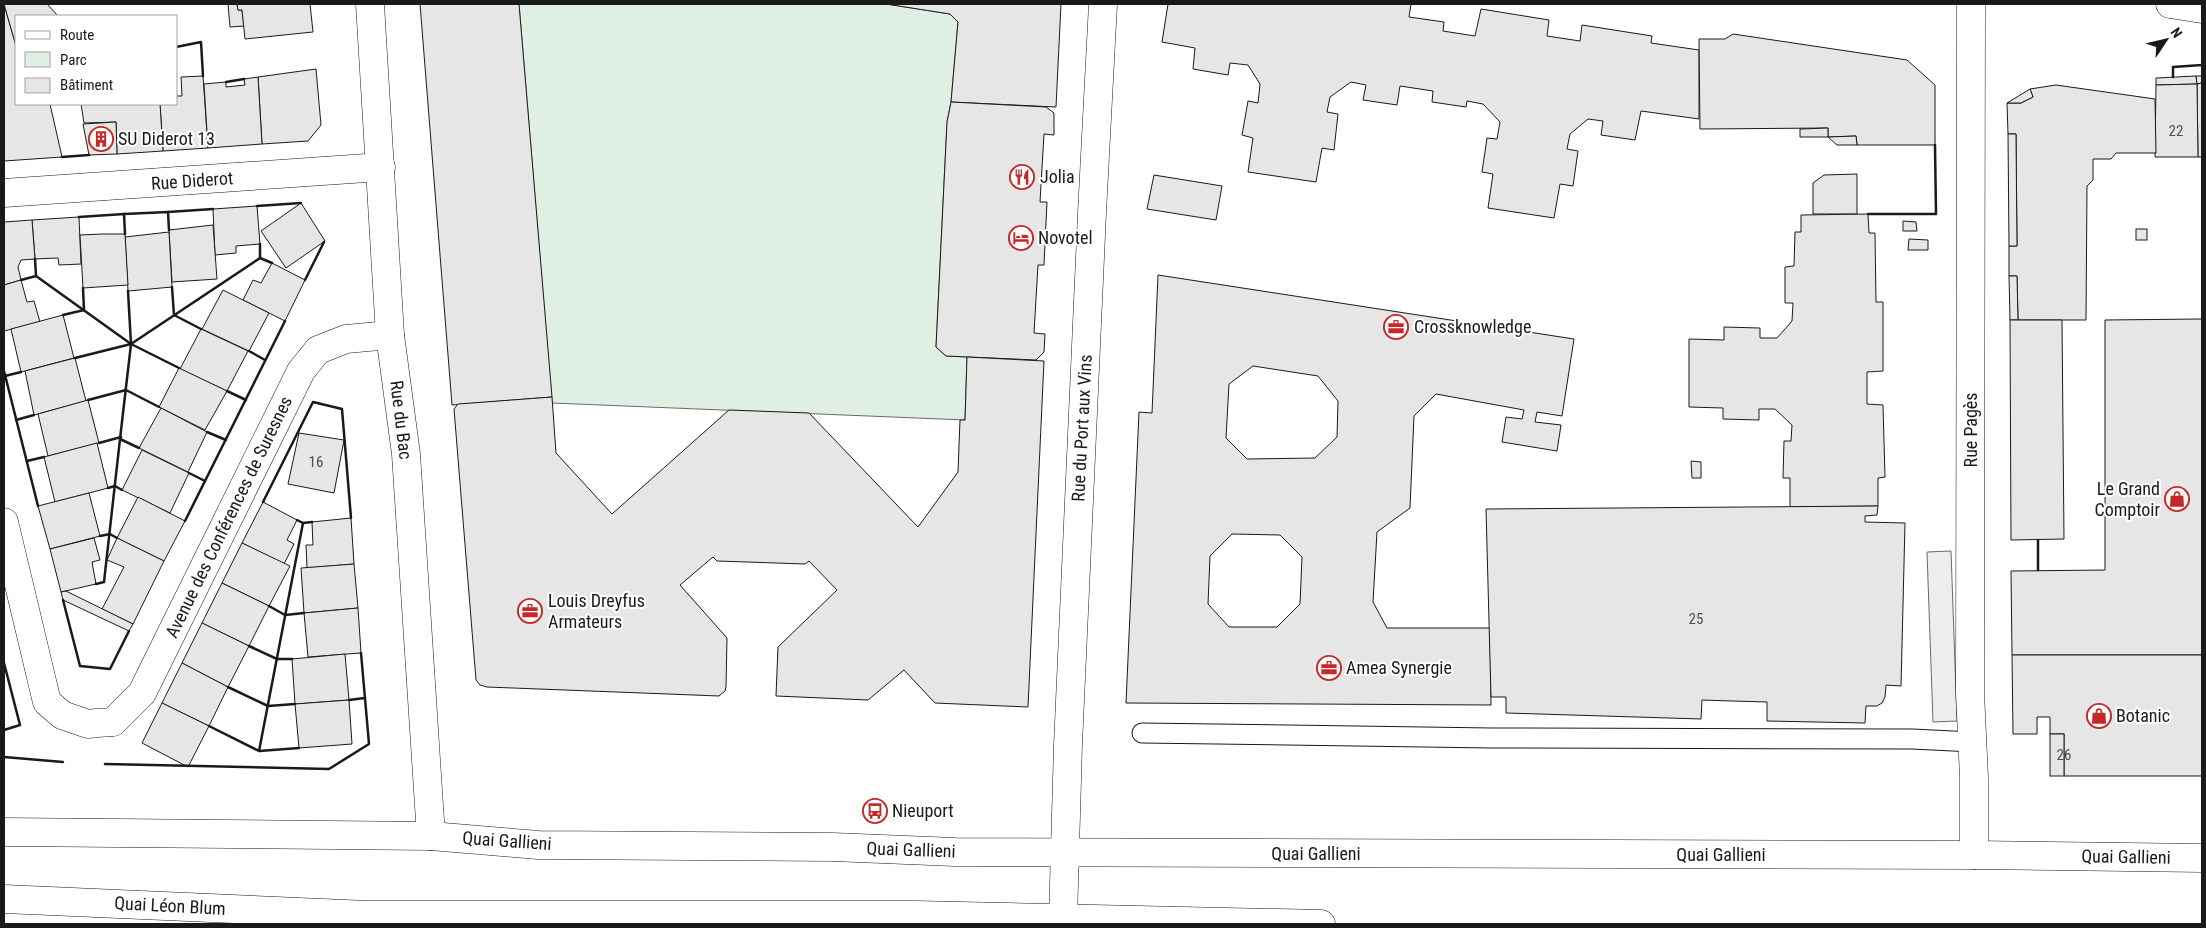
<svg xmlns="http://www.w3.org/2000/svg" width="2206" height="928" font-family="'Roboto Condensed',sans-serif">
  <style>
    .green { fill: #e0efe3; stroke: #6a6a6a }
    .parking { fill: #ededed; stroke: #6a6a6a }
    .building { fill: #e6e6e6; stroke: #1a1a1a; fill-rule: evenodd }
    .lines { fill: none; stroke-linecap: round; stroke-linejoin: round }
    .service-casing { stroke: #1a1a1a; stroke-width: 21 }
    .minor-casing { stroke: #1a1a1a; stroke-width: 29 }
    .tertiary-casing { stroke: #1a1a1a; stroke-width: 29 }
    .primary-casing { stroke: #1a1a1a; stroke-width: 29 }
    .service { stroke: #fff; stroke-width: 19 }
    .minor { stroke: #fff; stroke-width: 28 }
    .tertiary { stroke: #fff; stroke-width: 28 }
    .primary { stroke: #fff; stroke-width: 28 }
    .wall { stroke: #1a1a1a; stroke-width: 2.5 }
    .labels { text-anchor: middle; stroke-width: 4; stroke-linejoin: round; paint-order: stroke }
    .number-label { font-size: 15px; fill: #4d4d4d }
    .poi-label { font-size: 18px; fill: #1a1a1a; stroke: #fff; text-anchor: start }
    .street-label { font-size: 18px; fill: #1a1a1a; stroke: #fff }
  </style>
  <rect width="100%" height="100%" fill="#fff"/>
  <path class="green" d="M519,4H886L950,14L958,22L951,102L947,122L936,347L946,356L967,357L965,420L552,403Z"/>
  <path class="parking" d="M1951,551L1957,721L1933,722L1927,552Z"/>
  <g class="building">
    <path d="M4,4L16,46V104H50L62,157L4,161Z"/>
    <path d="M4,4H47L58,16H16V46Z"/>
    <path d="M228,4H237L238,10H242L244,26L230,27Z"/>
    <path d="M237,4H310L313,32L245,39L242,10H238Z"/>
    <path d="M420,4H519L552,397L452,405Z"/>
    <path d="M886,4H1061L1056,107L951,102L958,22L950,14Z"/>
    <path d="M1168,4H1411L1409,17L1444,22L1443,31L1475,36L1481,9L1549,20L1547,36L1580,41L1582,25L1652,36L1651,43L1699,50V119L1641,111L1635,140L1601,135L1603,121L1588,119L1570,134L1567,149L1578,151L1573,186L1560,184L1554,218L1488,208L1493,174L1482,172L1487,138L1497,139L1500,122L1483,104L1467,101L1466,107L1432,102L1433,91L1400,86L1397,105L1363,100L1366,85L1351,82L1330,97L1327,112L1338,114L1334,150L1322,148L1316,182L1248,172L1253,138L1242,135L1248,101L1258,103L1260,84L1248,65L1230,63L1228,75L1193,69L1195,48L1162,42Z"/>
    <path d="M1733,34L1907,60L1935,85V145H1857L1856,136L1828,137V128L1700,129L1699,39H1725Z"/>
    <path d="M316,69L321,125L308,141L262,144L258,77Z"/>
    <path d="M203,76L208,148L163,151L160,104H176V96H182L181,77Z"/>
    <path d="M2196,76L2197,84L2156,85V78Z"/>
    <path d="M2196,76H2202V83L2197,84Z"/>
    <path d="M258,77L262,144L208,148L204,84L226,82V87L245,85L244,79Z"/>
    <path d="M2202,83V157H2198L2197,84Z"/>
    <path d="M2197,84L2198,157H2155L2156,85Z"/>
    <path d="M2056,85L2155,99L2156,153H2116L2111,159H2093V180L2087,186L2086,320H2018L2017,276H2009V246H2017L2016,134H2008L2007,103H2021L2033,97L2030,89Z"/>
    <path d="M2030,89L2033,97L2021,103H2007Z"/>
    <path d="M951,102L1046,107L1054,113V135L1044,134L1040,202H1047L1044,265H1038L1034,333L1045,334L1044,352L1036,360L946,356L936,347L947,122Z"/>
    <path d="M81,104H160L163,151L117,154L116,122L84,123Z"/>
    <path d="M116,122L117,154L89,155L83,124Z"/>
    <path d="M1828,128V137H1800V129Z"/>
    <path d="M2008,134H2016L2017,246H2009Z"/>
    <path d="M1856,136L1857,145H1837L1828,137Z"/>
    <path d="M1857,174V214H1813V183L1824,175Z"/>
    <path d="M1154,175L1222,186L1216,220L1147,209Z"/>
    <path d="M301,203L325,241L286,268L261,231Z"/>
    <path d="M257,206L260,244L236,246V253L215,255L213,209Z"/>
    <path d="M1868,214L1869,233H1875L1876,302H1883V371L1867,372V404L1883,405L1885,477L1878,478V506L1790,507V478H1783L1784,441H1791L1792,425L1775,409H1759V420L1723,419V408L1689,407V339L1724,340V327L1760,328V338H1777L1792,321L1793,303H1785V267L1794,266L1795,232H1801V215Z"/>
    <path d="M79,217L81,264L59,265L58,258L35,259L32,220Z"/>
    <path d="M32,220L35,259L21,260L18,267L21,280L4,285V222Z"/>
    <path d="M1903,221L1916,222L1917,231H1903Z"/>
    <path d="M213,225L217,279L172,282L169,230Z"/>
    <rect x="2136" y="229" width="11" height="11"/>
    <path d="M169,232L172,287L128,291L125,237Z"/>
    <path d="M102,234H125L128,285L83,288L80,235Z"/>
    <path d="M1909,239L1928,240V250H1908Z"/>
    <path d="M272,263L305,280L285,321L243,300L253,280L261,283Z"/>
    <path d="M1158,275L1574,339L1562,416L1537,412L1535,422L1561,425L1557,451L1502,442L1506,417L1522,419L1524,410L1436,394L1414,416L1410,508L1377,532L1373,602L1387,628H1490L1491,705L1126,703L1139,412L1152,413ZM1253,366L1318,376L1338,401L1337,437L1315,458L1247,459L1226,438L1229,384ZM1232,534L1280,535L1302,557L1300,604L1277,627H1229L1208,604L1210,556Z"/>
    <path d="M2009,276H2017L2018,320H2010Z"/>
    <path d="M21,280L27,302L34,301L40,322L4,331V285Z"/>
    <path d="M223,290L269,313L249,351L202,329Z"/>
    <path d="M63,315L74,358L21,372L11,329Z"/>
    <path d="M2200,319H2202V655H2012L2011,571L2105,570V320Z"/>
    <path d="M2010,320H2062L2064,539L2011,540Z"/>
    <path d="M201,329L248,351L227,391L180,369Z"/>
    <path d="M967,357L1044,361L1028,707L935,703L904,670L868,700L776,696L778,647L837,590L809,561L805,564L717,561L713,557L680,585L727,638L726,687L725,691L719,696L487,687L480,685L476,680L454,409L458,404L552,397L556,453L612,514L729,410L809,413L918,527L958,472L960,420H965Z"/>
    <path d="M75,358L86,401L34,415L25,371Z"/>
    <path d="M179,368L227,391L205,430L159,407Z"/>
    <path d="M88,400L99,443L48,456L38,414Z"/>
    <path d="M161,408L207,432L188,472L139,448Z"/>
    <path d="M299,433L344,440L334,493L288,484Z"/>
    <path d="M97,443L108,488L55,502L44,457Z"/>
    <path d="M142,450L189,473L170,513L122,490Z"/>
    <path d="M1691,461L1701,462V478H1692Z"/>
    <path d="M89,493L100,536L50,549L38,506Z"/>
    <path d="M138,497L185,521L164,561L117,538Z"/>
    <path d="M263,502L297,520L287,540L294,544L284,564L242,543Z"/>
    <path d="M1878,506L1877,515L1865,516V522L1905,523L1901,686L1886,685L1885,697L1882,703L1877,706H1866L1865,723L1767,721V702L1732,701L1702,700L1701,719L1506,713V697H1491L1486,509Z"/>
    <path d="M351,518L354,564L307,568L306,545H313L312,522Z"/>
    <path d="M94,538L100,560L92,562L96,584L61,592L50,549Z"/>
    <path d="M117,538L164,561L133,624L102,609L124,567L107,560Z"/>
    <path d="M242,543L290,566L269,606L222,583Z"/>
    <path d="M354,564L358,608L304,613L301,568Z"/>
    <path d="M222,583L269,606L249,646L202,623Z"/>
    <path d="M66,591L133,624L129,631L63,600L61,592Z"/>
    <path d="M358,608L361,653L308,657L304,613Z"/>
    <path d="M202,623L249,646L228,687L182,663Z"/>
    <path d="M345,654L349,700L295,704L292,659Z"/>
    <path d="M2012,655H2202V776H2064V734H2050V717H2037V734H2013Z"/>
    <path d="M182,663L228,687L209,726L162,703Z"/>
    <path d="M349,700L352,744L299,748L295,704Z"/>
    <path d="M162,703L209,726L188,767L142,743Z"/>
    <rect x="2050" y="734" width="14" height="42"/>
  </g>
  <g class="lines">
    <defs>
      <path id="service" d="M1142,733L1492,738L1912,739L1973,742"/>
      <g id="minor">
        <path d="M1971,4L1970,693L1974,777V855"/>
        <path d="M2170,4L2202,9"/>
        <path d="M4,193L381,167"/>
        <path d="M4,522L47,702L62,715L88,724L97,723L113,722L142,693L301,371L318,350L346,339L390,335"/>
        <path d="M1063,919L1068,745L1092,213L1103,4"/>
      </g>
      <path id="tertiary" d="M370,4L390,335L406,454L431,836"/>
      <g id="primary">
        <path d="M4,832L431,836L538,845L833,847L955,852L1974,855L2202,858"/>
        <path d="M4,899L368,915H916L1321,924"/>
      </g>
    </defs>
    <use href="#service" class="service-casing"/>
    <use href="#minor" class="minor-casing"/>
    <use href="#tertiary" class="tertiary-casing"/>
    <use href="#primary" class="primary-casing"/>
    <use href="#service" class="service"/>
    <use href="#minor" class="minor"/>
    <use href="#tertiary" class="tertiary"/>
    <use href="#primary" class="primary"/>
    <g class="wall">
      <path d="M176,47L201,42L203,76"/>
      <path d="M2173,77V67L2202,65"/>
      <path d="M226,82L244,79"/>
      <path d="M62,157L89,155"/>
      <path d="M257,206L301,203"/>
      <path d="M168,212L213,209"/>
      <path d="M124,214L168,212L169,230"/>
      <path d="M1868,214H1936L1935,145"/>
      <path d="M79,217L124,214L125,234"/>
      <path d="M260,244V258L272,263"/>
      <path d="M36,276L131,344L120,439"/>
      <path d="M21,280L36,276L35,259"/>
      <path d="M305,280L324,242"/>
      <path d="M172,287L174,315L201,329"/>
      <path d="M128,291L131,344L179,368"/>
      <path d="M63,315L84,310L83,288"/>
      <path d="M249,351L265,360"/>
      <path d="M75,358L131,344L260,258"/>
      <path d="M4,371L38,506"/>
      <path d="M5,376L21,372"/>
      <path d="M227,391L246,400"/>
      <path d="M88,400L126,390L159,407"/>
      <path d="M16,420L34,415"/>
      <path d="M207,432L226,440"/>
      <path d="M99,443L121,437"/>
      <path d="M27,461L44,457"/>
      <path d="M189,473L205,481"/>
      <path d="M108,488L115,486L122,490"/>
      <path d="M263,502L313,402L342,409L351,518"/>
      <path d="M297,520L303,523L312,522"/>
      <path d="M185,521L285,321"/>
      <path d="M100,536L110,534L117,538"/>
      <path d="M2038,540V570"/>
      <path d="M96,584L104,582L120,439L139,448"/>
      <path d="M63,600L80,666L110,669L129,631"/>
      <path d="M269,606L285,615L304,613"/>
      <path d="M249,646L277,659H292"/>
      <path d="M4,663L20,725L4,730"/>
      <path d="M228,687L268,706L295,704"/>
      <path d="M349,700L365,698"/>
      <path d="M209,726L259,751L299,748"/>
      <path d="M259,751L303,523"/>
      <path d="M4,757L63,762"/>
      <path d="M105,764L329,769L369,744L361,653"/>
    </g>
  </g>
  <defs>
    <symbol id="building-ring" viewBox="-11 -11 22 22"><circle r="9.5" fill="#fff" stroke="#c62828" stroke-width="1.5"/><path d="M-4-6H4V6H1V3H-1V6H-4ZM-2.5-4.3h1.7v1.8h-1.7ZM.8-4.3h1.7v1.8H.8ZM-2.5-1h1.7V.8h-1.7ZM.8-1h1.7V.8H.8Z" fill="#c62828"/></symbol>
    <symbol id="restaurant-ring" viewBox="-11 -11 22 22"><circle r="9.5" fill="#fff" stroke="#c62828" stroke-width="1.5"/><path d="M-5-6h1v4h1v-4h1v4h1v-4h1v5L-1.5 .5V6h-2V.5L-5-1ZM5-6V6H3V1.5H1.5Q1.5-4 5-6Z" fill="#c62828"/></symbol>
    <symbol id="hotel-ring" viewBox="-11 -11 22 22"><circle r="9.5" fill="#fff" stroke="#c62828" stroke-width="1.5"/><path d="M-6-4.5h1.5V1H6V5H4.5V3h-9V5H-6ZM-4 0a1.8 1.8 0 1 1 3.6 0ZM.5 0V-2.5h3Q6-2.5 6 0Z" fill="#c62828"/></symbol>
    <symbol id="office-ring" viewBox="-11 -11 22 22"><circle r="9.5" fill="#fff" stroke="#c62828" stroke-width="1.5"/><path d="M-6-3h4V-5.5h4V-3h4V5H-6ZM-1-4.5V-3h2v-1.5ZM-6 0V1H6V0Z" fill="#c62828"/></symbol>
    <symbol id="shop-ring" viewBox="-11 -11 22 22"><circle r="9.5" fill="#fff" stroke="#c62828" stroke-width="1.5"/><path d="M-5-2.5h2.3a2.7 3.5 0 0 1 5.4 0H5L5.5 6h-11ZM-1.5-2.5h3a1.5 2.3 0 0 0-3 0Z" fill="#c62828"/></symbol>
    <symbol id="bus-ring" viewBox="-11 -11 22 22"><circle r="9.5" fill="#fff" stroke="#c62828" stroke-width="1.5"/><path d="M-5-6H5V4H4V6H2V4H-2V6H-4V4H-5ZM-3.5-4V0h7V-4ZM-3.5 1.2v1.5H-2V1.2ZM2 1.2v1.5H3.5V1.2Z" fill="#c62828"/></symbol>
  </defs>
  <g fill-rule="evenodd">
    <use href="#building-ring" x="87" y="125" width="28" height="28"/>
    <use href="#restaurant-ring" x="1008" y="163" width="28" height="28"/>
    <use href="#hotel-ring" x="1007" y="224" width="28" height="28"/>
    <use href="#office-ring" x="1382" y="313" width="28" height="28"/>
    <use href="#shop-ring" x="2163" y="485" width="28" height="28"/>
    <use href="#office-ring" x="516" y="597" width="28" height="28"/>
    <use href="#office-ring" x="1315" y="654" width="28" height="28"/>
    <use href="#shop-ring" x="2085" y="702" width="28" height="28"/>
    <use href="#bus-ring" x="861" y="797" width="28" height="28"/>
  </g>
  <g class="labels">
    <g class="number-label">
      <text x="2176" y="136">22</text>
      <text x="316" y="467">16</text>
      <text x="1696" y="624">25</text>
      <text x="2064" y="760">26</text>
    </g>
    <g class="poi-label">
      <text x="118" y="145">SU Diderot 13</text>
      <text x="1040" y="183">Jolia</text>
      <text x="1038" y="244">Novotel</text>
      <text x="1414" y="333">Crossknowledge</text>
      <text x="2160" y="495" text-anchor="end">Le Grand<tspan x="2160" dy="21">Comptoir</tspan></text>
      <text x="548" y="607">Louis Dreyfus<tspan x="548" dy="21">Armateurs</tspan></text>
      <text x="1346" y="674">Amea Synergie</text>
      <text x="2116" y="722">Botanic</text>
      <text x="892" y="817">Nieuport</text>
    </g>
    <g class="street-label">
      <text transform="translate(192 181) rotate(-4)" y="6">Rue Diderot</text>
      <text transform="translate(401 420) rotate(83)" y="6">Rue du Bac</text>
      <text transform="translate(1082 428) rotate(-87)" y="6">Rue du Port aux Vins</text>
      <text transform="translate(1971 430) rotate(-90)" y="6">Rue Pagès</text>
      <text transform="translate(229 517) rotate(-64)" y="6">Avenue des Conférences de Suresnes</text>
      <text transform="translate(507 841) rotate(4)" y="6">Quai Gallieni</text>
      <text transform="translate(911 850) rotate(2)" y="6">Quai Gallieni</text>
      <text x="1316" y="860">Quai Gallieni</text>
      <text x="1721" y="861">Quai Gallieni</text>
      <text transform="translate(2126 857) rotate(1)" y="6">Quai Gallieni</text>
      <text transform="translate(170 906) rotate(3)" y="6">Quai Léon Blum</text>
    </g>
  </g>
  <rect width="2206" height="928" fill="none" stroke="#1a1a1a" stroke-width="10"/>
  <rect x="15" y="15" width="162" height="90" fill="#ffffff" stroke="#a3a3a3"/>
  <rect x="25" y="31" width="25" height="8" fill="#ffffff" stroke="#a3a3a3"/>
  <text x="60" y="40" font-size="15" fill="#1a1a1a">Route</text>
  <rect x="25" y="52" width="25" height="15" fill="#e0efe3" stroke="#a3a3a3"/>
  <text x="60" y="65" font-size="15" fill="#1a1a1a">Parc</text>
  <rect x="25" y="78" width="25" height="15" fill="#e6e6e6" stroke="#a3a3a3"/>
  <text x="60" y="90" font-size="15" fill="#1a1a1a">Bâtiment</text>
  <g transform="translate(2166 40) rotate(55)" stroke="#ffffff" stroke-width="4" paint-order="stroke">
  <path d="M0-4L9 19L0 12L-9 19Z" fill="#1a1a1a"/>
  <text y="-8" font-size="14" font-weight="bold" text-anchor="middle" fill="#1a1a1a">N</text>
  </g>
</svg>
